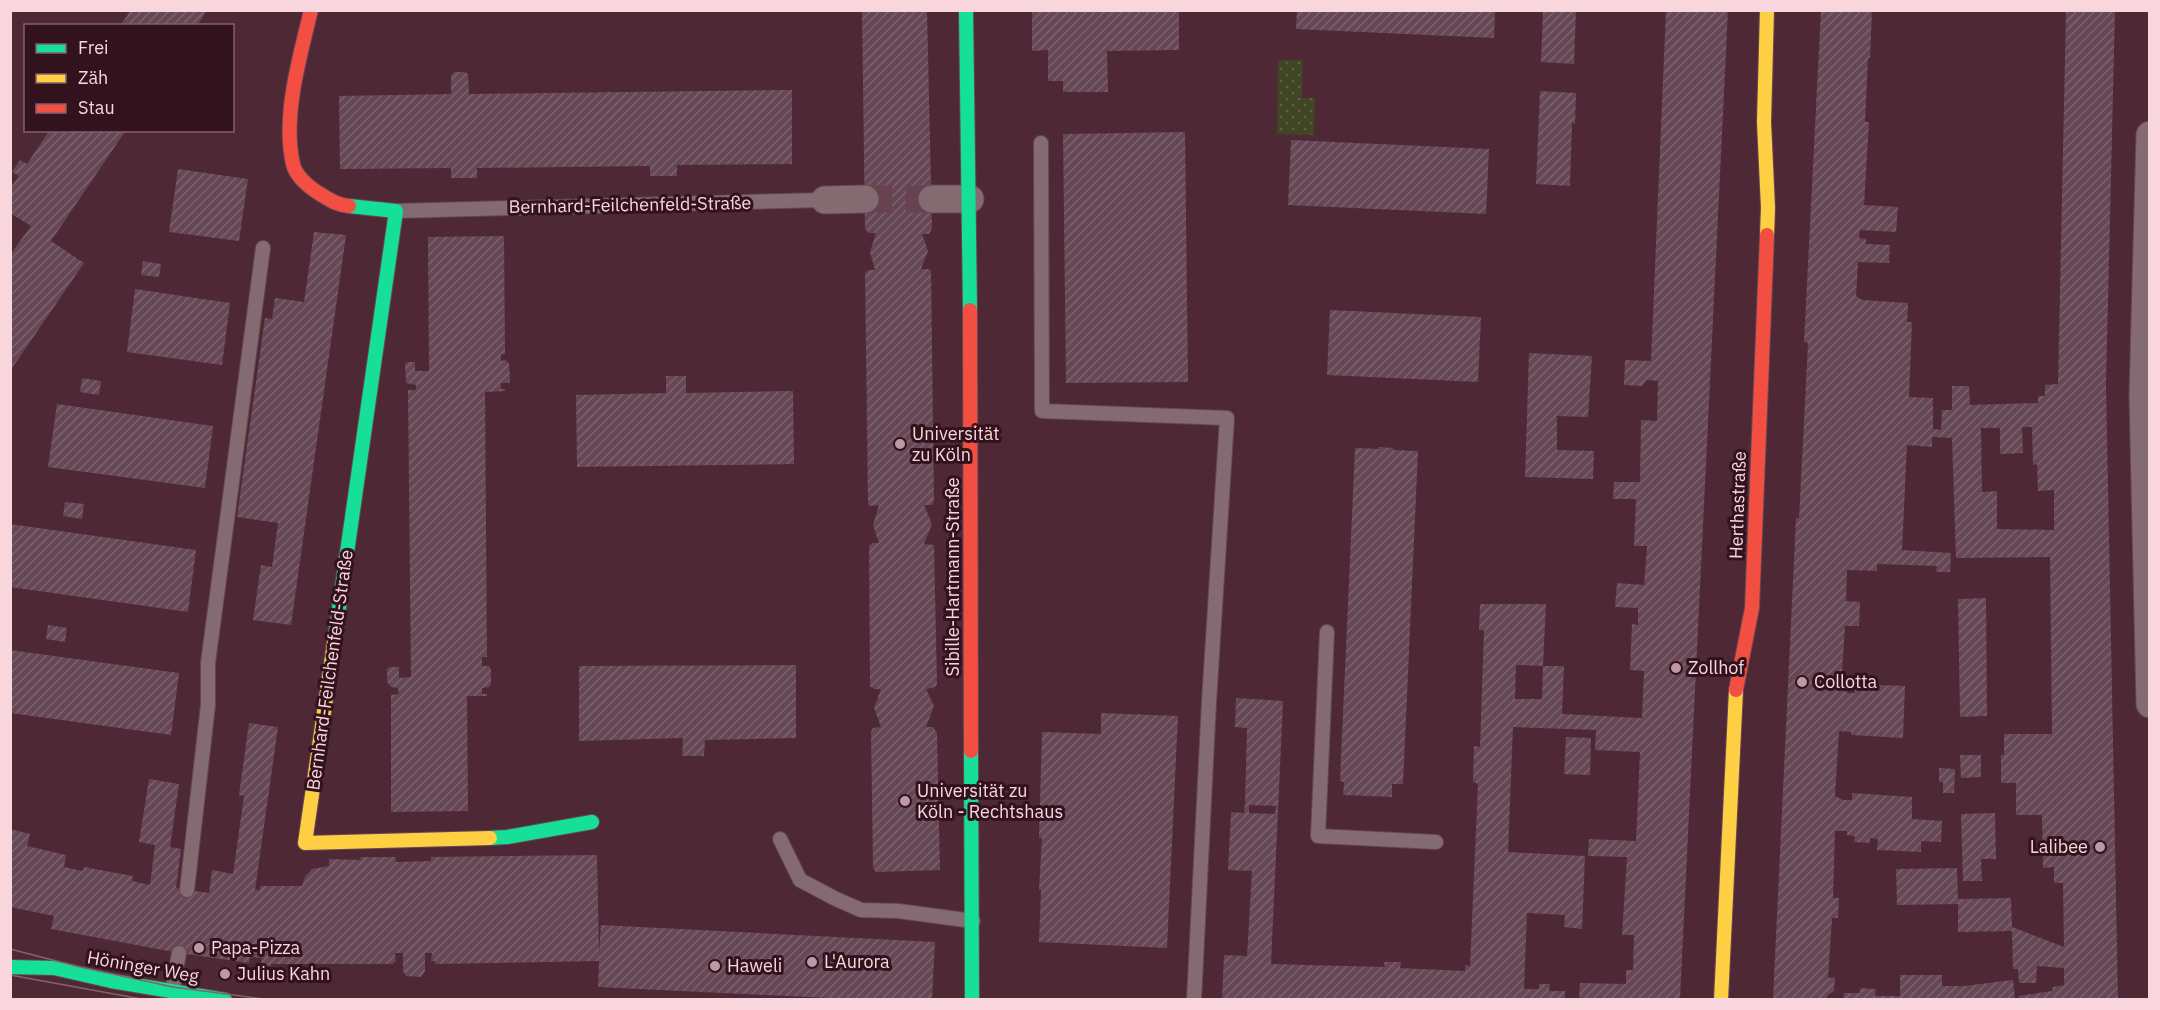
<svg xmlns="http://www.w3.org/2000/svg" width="2160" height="1010" font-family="'IBM Plex Sans',sans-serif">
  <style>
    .park { fill: url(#park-dots) }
    .building { fill: url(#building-hatch); fill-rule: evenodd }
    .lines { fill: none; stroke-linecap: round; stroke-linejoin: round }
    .street-tunnel { stroke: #68424f; stroke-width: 27; stroke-dasharray: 27 14; stroke-linecap: butt }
    .lane-casing { stroke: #674752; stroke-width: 16 }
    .street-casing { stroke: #674752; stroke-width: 29 }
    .fast-casing { stroke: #674752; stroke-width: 16 }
    .slow-casing { stroke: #674752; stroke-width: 16 }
    .jam-casing { stroke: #674752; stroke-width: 16 }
    .lane { stroke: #846b72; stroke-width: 14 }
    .street { stroke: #846b72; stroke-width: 27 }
    .fast { stroke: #16e098; stroke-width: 14 }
    .slow { stroke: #ffcf43; stroke-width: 14 }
    .jam { stroke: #f24e42; stroke-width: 14 }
    .tram { stroke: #80646d; stroke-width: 1.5 }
    .poi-dot { fill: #be98a3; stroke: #32121c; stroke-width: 2 }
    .labels { text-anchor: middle; stroke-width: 6; stroke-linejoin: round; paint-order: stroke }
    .street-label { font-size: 18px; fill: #f9d5dd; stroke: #32121c }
    .poi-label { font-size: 18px; fill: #f9d5dd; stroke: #32121c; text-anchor: start }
  </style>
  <defs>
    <pattern id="park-dots" width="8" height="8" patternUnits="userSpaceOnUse" patternTransform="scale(1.5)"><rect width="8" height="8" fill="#404523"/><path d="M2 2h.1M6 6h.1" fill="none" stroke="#5c5f42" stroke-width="1.8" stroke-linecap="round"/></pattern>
    <pattern id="building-hatch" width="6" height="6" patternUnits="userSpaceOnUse" patternTransform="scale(1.5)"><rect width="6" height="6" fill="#664756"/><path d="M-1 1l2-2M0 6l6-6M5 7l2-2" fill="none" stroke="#7d616e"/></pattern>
  </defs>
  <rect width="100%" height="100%" fill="#4f2836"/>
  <path class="park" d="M1278,60H1303L1302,98H1315L1314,135L1277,134Z"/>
  <g class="building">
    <path d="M131,10H207L197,26H120Z"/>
    <path d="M862,10H927L932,228L929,234H922L928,251L921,269H928L931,271L934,501L932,505H924L932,524L924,544L934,545L937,684L935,687L926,689L934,706L926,727H933L937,733L940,870L876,872L873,868L871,732L873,728L881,727L874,708L881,689H874L870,686L869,546L872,543H879L873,525L879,505L869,506L868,503L865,273L869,270H875L870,252L876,233H869L865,229Z"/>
    <path d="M1032,10H1179V50L1107,51L1108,92H1063V81H1048V50L1032,51Z"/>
    <path d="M1297,10H1495L1494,38L1296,29Z"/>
    <path d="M1543,10H1576L1574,64L1541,62Z"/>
    <path d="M1666,10H1728L1680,999H1579L1580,983L1626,984V970H1633L1634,935H1622L1627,857L1588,856L1589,839L1636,841L1640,752L1595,750L1596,730L1513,727L1508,852L1585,856L1582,929L1564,927L1565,915L1527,913L1524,989H1539V984H1550L1549,991H1565V999H1222L1224,955L1247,956L1252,871L1228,870L1231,812L1244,813L1245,804L1247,728L1235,727L1236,698L1283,701L1271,964L1385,967L1384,962H1401L1400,968L1465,971V965L1470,966L1478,784L1473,782L1474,746L1480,747L1484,630H1479L1480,604H1546L1543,666L1516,665L1515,699H1542L1543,666H1564L1562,714L1642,718L1644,671L1630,670L1632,624L1638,625V608L1615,607L1617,583L1644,585L1647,546H1634L1636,499H1613L1614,482H1640L1641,420L1657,421L1658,381L1647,380L1642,386L1624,385L1625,360L1651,361ZM1249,805L1276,806L1275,814L1249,813Z"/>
    <path d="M1821,10H1872L1870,58H1868L1865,122H1869L1864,205L1898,207L1896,232L1860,230L1859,238L1866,239V244L1890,245L1889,263L1858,262L1856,296L1862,300L1908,303L1907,322H1912L1909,397L1933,398V429L1941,430L1942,410H1952V386H1969L1970,405L2038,403V396H2045V385L2058,384L2066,10H2115L2106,384L2118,999H2019V996L2052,991L2053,987L2064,985V968L2037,966L2036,983H2019L2018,969H2013L2012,931L1958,932V904L1897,905L1896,869L1957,868L1958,899L2011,898L2012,927L2064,947L2063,883H2054V867L2043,868L2042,815H2016V783H2001V755H2004V734H2052L2050,557L1956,558L1952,438L1932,437V447L1907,445L1902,550L1951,553L1950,572H1936L1937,566L1877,564V571L1847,570L1846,601L1860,602L1859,626H1845L1841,687L1848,693H1855V684L1905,686L1903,738L1851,735V732L1839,731L1835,796L1843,800H1852V793L1912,797V819L1942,821L1941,842L1921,841V852L1877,850L1878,839L1870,838V843L1854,842L1855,836L1847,835V831H1835L1833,898H1839L1838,918H1832L1828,978L1835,977L1834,991L1827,996V999H1773L1796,518H1799L1803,441L1808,343L1804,342ZM2022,427H2032L2033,465L2037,464L2038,491L2054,490V530L1997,529V491L1982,492L1981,428H2000V454L2023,453Z"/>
    <path d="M455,72H465L468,74L469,94L792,90V164L677,165V176H650V166L477,168V178H451V168L340,169L339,96L451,94V75Z"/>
    <path d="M1540,91L1576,93L1575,124L1572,123L1570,186L1536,184Z"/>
    <path d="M50,130H126L51,241L84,263L10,371V255L31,226L10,213V188L19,176L12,172L20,160L27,164Z"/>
    <path d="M1185,132L1188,382L1066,383L1063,134Z"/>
    <path d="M1291,140L1489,149L1486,214L1288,205Z"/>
    <path d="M178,169L248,179L239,241L169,232Z"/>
    <path d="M314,232L346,235L291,625L253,620L261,565L272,567L278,523L237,517L265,318L272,319L275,298L304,302Z"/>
    <path d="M504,236L505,354H501V361L506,360L509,364L510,380L509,383H501V389H505V391L485,392L487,657H482V666H489L491,669V684L489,687L482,688V694H487V696H467L468,811L391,812V695L399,694L398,688L391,687L387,682V669L390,667H399V678L411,677L408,390H416V385L406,383L405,364L408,362H415V371H429L428,237Z"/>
    <path d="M143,261L161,264L159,277L141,275Z"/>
    <path d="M135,289L230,303L222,365L127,352Z"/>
    <path d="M1330,310L1481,317L1478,382L1327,375Z"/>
    <path d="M1529,353L1592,356L1588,417L1557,416V450L1594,451L1593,479L1525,477Z"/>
    <path d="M666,376H686V393L793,391L794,464L577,467L576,395L666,393Z"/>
    <path d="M82,378L101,381L99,395L80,392Z"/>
    <path d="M57,404L213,426L205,488L48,467Z"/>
    <path d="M1379,447L1393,448V450L1418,451L1403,784H1392V797L1343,795L1344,782L1340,781L1355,448L1379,449Z"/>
    <path d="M65,502L84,504L82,519L63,516Z"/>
    <path d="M10,524L196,550L188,612L10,587Z"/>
    <path d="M1986,598L1987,716L1960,717L1958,599Z"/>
    <path d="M48,625L67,628L65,642L46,639Z"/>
    <path d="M10,650L179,673L171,735L10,713Z"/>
    <path d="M796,665V738L705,740L704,756H682L683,738L579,741V666Z"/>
    <path d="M1101,713L1178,716L1167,948L1039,942L1041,890H1039L1042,838H1039L1042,732L1101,734Z"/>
    <path d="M249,723L278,727L255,890H260V886H302L305,877L312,869L329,866V859L361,860L360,857H395L396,862L431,861V857L597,855L599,954L601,925L935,942L932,999H850L598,987L599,961L435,964V961H431L432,953H425V971L421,977L406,976L403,971V953H395L396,962H393V964H271V966L261,965L262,958L250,957L249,963L179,953L51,929L54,916L10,907V829L30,834L27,846L66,855L64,867L83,871L84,867L133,876L132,881L150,885L155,845L139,842L149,779L179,784L170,847L181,849L176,888L209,893L212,870L233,874L244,796L239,795Z"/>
    <path d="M1566,737L1591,738L1590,775L1564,774Z"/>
    <path d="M1960,755H1981V777L1961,778Z"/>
    <path d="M1939,768L1955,769L1954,793H1943V782H1939Z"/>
    <path d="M1995,813L1996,859H1981L1982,881H1963L1961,814Z"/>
    <path d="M1900,975H1942V986H1964L2013,980L2015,999H1843L1844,993H1860V988L1876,989L1875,996H1900Z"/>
  </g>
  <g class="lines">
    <path class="street-tunnel" d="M865,199H932"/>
    <defs>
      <g id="lane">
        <path d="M1041,143L1042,411L1227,418L1209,702L1194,1000"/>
        <path d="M396,211L825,200"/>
        <path d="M1327,632L1318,836L1436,842"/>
        <path d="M780,839L800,880L836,899L861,910L898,911L973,921"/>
        <path d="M187,890L208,705V663L263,248"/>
        <path d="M172,992L179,953"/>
      </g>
      <g id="street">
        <path d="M2150,135L2143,395L2150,704"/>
        <path d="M932,199H970"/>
        <path d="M825,200L865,199"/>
      </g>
      <g id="fast">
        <path d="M966,10L970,310"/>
        <path d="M335,636L396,211L349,206"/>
        <path d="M971,751L972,1000"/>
        <path d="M490,838L507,837L592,822"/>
        <path d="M10,967L54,968L111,981L225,1000"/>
      </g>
      <g id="slow">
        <path d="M1767,235L1768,208L1764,122L1767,10"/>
        <path d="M335,636L305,843L490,838"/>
        <path d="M1721,1000L1736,690"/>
      </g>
      <g id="jam">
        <path d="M311,10C300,57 282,116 293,164C296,177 309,187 320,194C330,200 337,205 349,206"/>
        <path d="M970,310L971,751"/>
        <path d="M1736,690L1752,608L1767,235"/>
      </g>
    </defs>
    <use href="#lane" class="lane-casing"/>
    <use href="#street" class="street-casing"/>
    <use href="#fast" class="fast-casing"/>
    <use href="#slow" class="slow-casing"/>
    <use href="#jam" class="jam-casing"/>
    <use href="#lane" class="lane"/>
    <use href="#street" class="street"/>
    <use href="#fast" class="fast"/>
    <use href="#slow" class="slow"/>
    <use href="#jam" class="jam"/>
    <g class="tram">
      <path d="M10,949L80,967L173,987L271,1000"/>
      <path d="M10,975L147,1000"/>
    </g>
  </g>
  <g class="poi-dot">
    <circle cx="900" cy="444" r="6"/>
    <circle cx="1676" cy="668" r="6"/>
    <circle cx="1802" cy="682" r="6"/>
    <circle cx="905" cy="801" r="6"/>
    <circle cx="2100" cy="847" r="6"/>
    <circle cx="199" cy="948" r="6"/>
    <circle cx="812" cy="962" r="6"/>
    <circle cx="715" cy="966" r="6"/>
    <circle cx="225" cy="974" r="6"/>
  </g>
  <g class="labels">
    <g class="street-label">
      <text transform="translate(630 205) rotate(-1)" y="6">Bernhard-Feilchenfeld-Straße</text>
      <text transform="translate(1738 505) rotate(-88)" y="6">Herthastraße</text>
      <text transform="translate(953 577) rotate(-90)" y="6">Sibille-Hartmann-Straße</text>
      <text transform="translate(330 670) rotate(-82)" y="6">Bernhard-Feilchenfeld-Straße</text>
      <text transform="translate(143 967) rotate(10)" y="6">Höninger Weg</text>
    </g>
    <g class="poi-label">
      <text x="912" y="440">Universität<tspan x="912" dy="21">zu Köln</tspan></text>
      <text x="1688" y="674">Zollhof</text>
      <text x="1814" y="688">Collotta</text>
      <text x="917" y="797">Universität zu<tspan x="917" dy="21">Köln - Rechtshaus</tspan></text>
      <text x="2088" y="853" text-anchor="end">Lalibee</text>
      <text x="211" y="954">Papa-Pizza</text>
      <text x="824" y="968">L'Aurora</text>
      <text x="727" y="972">Haweli</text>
      <text x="237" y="980">Julius Kahn</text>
    </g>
  </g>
  <rect width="2160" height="1010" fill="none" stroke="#f9d5dd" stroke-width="24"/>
  <rect x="24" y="24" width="210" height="108" fill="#32121c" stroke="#826069" stroke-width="1.5"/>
  <rect x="36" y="44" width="30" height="9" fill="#16e098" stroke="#826069" stroke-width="1.5"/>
  <text x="78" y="54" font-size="18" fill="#f9d5dd">Frei</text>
  <rect x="36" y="74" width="30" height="9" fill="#ffcf43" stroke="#826069" stroke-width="1.5"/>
  <text x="78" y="84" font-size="18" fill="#f9d5dd">Zäh</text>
  <rect x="36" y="104" width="30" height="9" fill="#f24e42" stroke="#826069" stroke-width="1.5"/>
  <text x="78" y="114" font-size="18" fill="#f9d5dd">Stau</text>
</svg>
